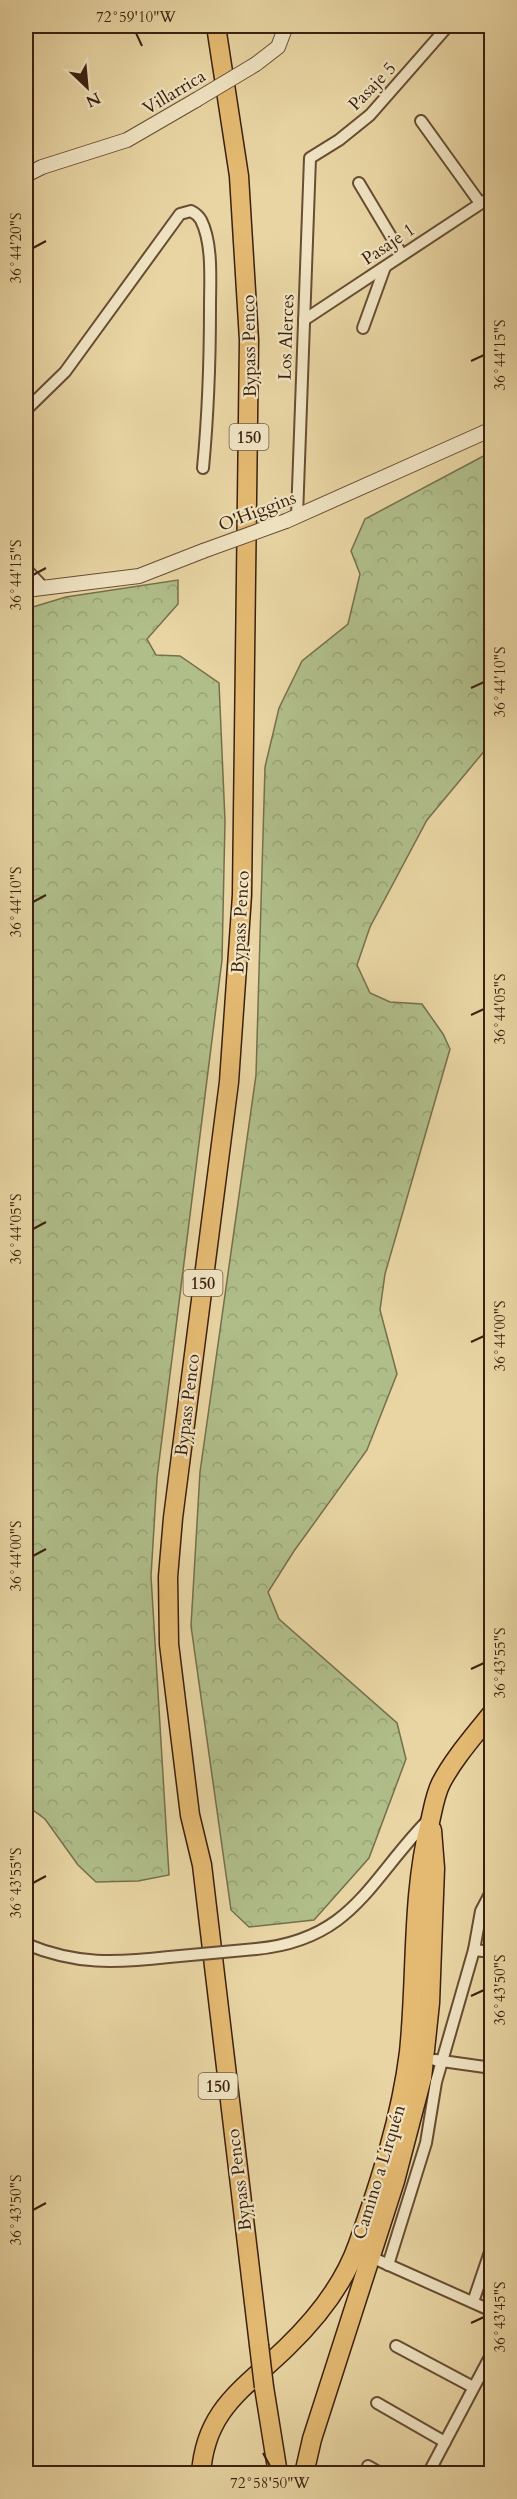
<svg xmlns="http://www.w3.org/2000/svg" width="517" height="2499" font-family="Cardo,serif">
  <style>
    .forest { fill: url(#forest-crowns); stroke: #766f4c; stroke-width: 1.5 }
    .lines { fill: none; stroke-linecap: round; stroke-linejoin: round }
    .minor-casing { stroke: #674d34; stroke-width: 14 }
    .tertiary-casing { stroke: #674d34; stroke-width: 16 }
    .primary-casing { stroke: #3c200f; stroke-width: 21 }
    .minor { stroke: #f0e4c3; stroke-width: 10 }
    .tertiary { stroke: #f0e4c3; stroke-width: 14 }
    .primary { stroke: #e4ba72; stroke-width: 18 }
    .minor-bridge-casing { stroke: #674d34; stroke-width: 14; stroke-linecap: butt }
    .tertiary-bridge-casing { stroke: #674d34; stroke-width: 16; stroke-linecap: butt }
    .primary-bridge-casing { stroke: #3c200f; stroke-width: 21; stroke-linecap: butt }
    .minor-bridge { stroke: #f0e4c3; stroke-width: 10 }
    .tertiary-bridge { stroke: #f0e4c3; stroke-width: 14 }
    .primary-bridge { stroke: #e4ba72; stroke-width: 18 }
    .ticks { fill: none; stroke: #3c200f; stroke-width: 2 }
    .labels { text-anchor: middle; stroke-width: 4.5; stroke-linejoin: round; paint-order: stroke }
    .shield { fill: #f0e4c3; stroke: #725b45; stroke-width: 1.5 }
    .shield-label { font-size: 16px; font-weight: bold; fill: #3c200f }
    .street-label { font-size: 18px; fill: #3c200f; stroke: #f0e4c3 }
    .neatline { fill: none; stroke: #3c200f; stroke-width: 2 }
    .ticks-label { font-size: 15px; text-anchor: middle; fill: #3c200f }
  </style>
  <defs>
    <pattern id="forest-crowns" width="20" height="18" patternUnits="userSpaceOnUse" patternTransform="scale(1.5)"><rect width="20" height="18" fill="#b0be8a"/><path d="M2 6a3 3 0 1 1 6 0M12 15a3 3 0 1 1 6 0" fill="none" stroke="#98a376"/></pattern>
  </defs>
  <rect width="100%" height="100%" fill="#e8d5a3"/>
  <filter id="stains"><feTurbulence type="fractalNoise" baseFrequency=".00333" numOctaves="4"/><feColorMatrix values="0 0 0 0 .2 0 0 0 0 .09 0 0 0 0 .02 0 0 0 .5 -.17"/></filter>
  <radialGradient id="worn" r=".72"><stop offset=".6" stop-color="#630" stop-opacity="0"/><stop offset="1" stop-color="#630" stop-opacity=".3"/></radialGradient>
  <g class="forest">
    <path d="M491,452V743L427,820L370,927L357,965L370,993L390,1002L422,1004L443,1034L450,1049L385,1274L380,1310L397,1374L367,1450L294,1551L268,1592L279,1619L397,1723L406,1759L369,1858L314,1920L249,1927L231,1910L191,1626L200,1472L256,1075L265,767L279,708L302,661L348,624L360,574L351,551L365,519Z"/>
    <path d="M178,580V604L147,639L156,655L180,656L219,683L225,821L222,960L157,1478L151,1576L169,1875L138,1881L96,1882L78,1865L45,1819L26,1805V609L66,597Z"/>
  </g>
  <g class="lines">
    <defs>
      <g id="minor">
        <path d="M421,121L480,203"/>
        <path d="M359,183L402,255"/>
        <path d="M304,320L492,196"/>
        <path d="M363,328L385,267"/>
        <path d="M26,410L65,372L180,214L191,211C195,213 198,215 201,220C213,244 210,280 210,307C210,361 208,415 203,468"/>
        <path d="M297,516L310,158L339,140L370,115L448,26"/>
        <path d="M26,569L43,587"/>
        <path d="M26,1944C76,1965 116,1963 169,1957"/>
        <path d="M256,1949C353,1940 369,1880 429,1819"/>
        <path d="M474,1950L492,1952"/>
        <path d="M435,2060L492,2068"/>
        <path d="M371,2257L492,2311"/>
        <path d="M388,2265L426,2143L436,2082L474,1950L481,1911L492,1890"/>
        <path d="M473,2302L492,2246"/>
        <path d="M396,2346L473,2387"/>
        <path d="M377,2403L445,2442"/>
        <path d="M368,2466L382,2474"/>
        <path d="M428,2474L492,2353"/>
      </g>
      <g id="tertiary">
        <path d="M256,64L278,47L286,26"/>
        <path d="M26,175L42,167L127,140L196,100"/>
        <path d="M286,521L492,429"/>
        <path d="M26,590L139,576L203,551"/>
      </g>
      <g id="primary">
        <path d="M216,26L239,176L249,340L242,895L229,1082L173,1518L168,1577L169,1644L190,1815L202,1865L259,2345"/>
        <path d="M264,2387L278,2474"/>
        <path d="M201,2474C205,2409 245,2388 287,2347C317,2318 344,2284 358,2244C380,2182 401,2117 409,2052C417,1975 411,1897 430,1822C433,1809 435,1795 441,1783C454,1758 474,1736 492,1713"/>
        <path d="M304,2474L312,2439L395,2181L422,2078L430,2003L435,1868L432,1830"/>
      </g>
    </defs>
    <use href="#minor" class="minor-casing"/>
    <use href="#tertiary" class="tertiary-casing"/>
    <use href="#primary" class="primary-casing"/>
    <use href="#minor" class="minor"/>
    <use href="#tertiary" class="tertiary"/>
    <use href="#primary" class="primary"/>
    <defs>
      <path id="minor-bridge" d="M169,1957L256,1949"/>
      <g id="tertiary-bridge">
        <path d="M196,100L256,64"/>
        <path d="M203,551L286,521"/>
      </g>
      <path id="primary-bridge" d="M259,2345L264,2387"/>
    </defs>
    <use href="#minor-bridge" class="minor-bridge-casing"/>
    <use href="#tertiary-bridge" class="tertiary-bridge-casing"/>
    <use href="#primary-bridge" class="primary-bridge-casing"/>
    <use href="#minor-bridge" class="minor-bridge"/>
    <use href="#tertiary-bridge" class="tertiary-bridge"/>
    <use href="#primary-bridge" class="primary-bridge"/>
  </g>
  <path class="ticks" d="M136,33L142,46M33,248L46,241M471,361L484,355M33,575L46,568M471,688L484,682M33,902L46,895M471,1015L484,1009M33,1229L46,1222M471,1342L484,1336M33,1556L46,1549M471,1669L484,1663M33,1883L46,1876M471,1996L484,1990M33,2210L46,2203M471,2323L484,2317M263,2453L270,2466"/>
  <g class="labels">
    <g class="shield">
      <rect x="229.5" y="424" width="39" height="26" rx="4.5"/>
      <rect x="183.5" y="1270" width="39" height="26" rx="4.5"/>
      <rect x="198.5" y="2073" width="39" height="26" rx="4.5"/>
    </g>
    <g class="shield-label">
      <text x="249" y="443">150</text>
      <text x="203" y="1289">150</text>
      <text x="218" y="2092">150</text>
    </g>
    <g class="street-label">
      <text transform="translate(372 86) rotate(-46)" y="6">Pasaje 5</text>
      <text transform="translate(174 92) rotate(-31)" y="6">Villarrica</text>
      <text transform="translate(388 244) rotate(-34)" y="6">Pasaje 1</text>
      <text transform="translate(286 337) rotate(-88)" y="6">Los Alerces</text>
      <text transform="translate(249 346) rotate(-91)" y="6">Bypass Penco</text>
      <text transform="translate(257 511) rotate(-21)" y="6">O'Higgins</text>
      <text transform="translate(240 922) rotate(-87)" y="6">Bypass Penco</text>
      <text transform="translate(187 1405) rotate(-83)" y="6">Bypass Penco</text>
      <text transform="translate(379 2172) rotate(-73)" y="6">Camino a Lirquén</text>
      <text transform="translate(239 2180) rotate(-97)" y="6">Bypass Penco</text>
    </g>
  </g>
  <rect width="517" height="2499" fill="none" stroke="#e8d5a3" stroke-width="66"/>
  <g transform="translate(87 87) rotate(154)" stroke="#f0e4c3" stroke-width="4.5" paint-order="stroke">
  <path d="M0-4.5L10 22L0 15L-10 22Z" fill="#3c200f"/>
  <text y="-9" font-size="16" font-weight="bold" text-anchor="middle" fill="#3c200f">N</text>
  </g>
  <rect x="33" y="33" width="451" height="2433" class="neatline"/>
  <g class="ticks-label">
    <text x="136" y="22">72°59'10"W</text>
    <text transform="translate(16 248) rotate(-90)" y="5">36°44'20"S</text>
    <text transform="translate(500 355) rotate(-90)" y="5">36°44'15"S</text>
    <text transform="translate(16 575) rotate(-90)" y="5">36°44'15"S</text>
    <text transform="translate(500 682) rotate(-90)" y="5">36°44'10"S</text>
    <text transform="translate(16 902) rotate(-90)" y="5">36°44'10"S</text>
    <text transform="translate(500 1009) rotate(-90)" y="5">36°44'05"S</text>
    <text transform="translate(16 1229) rotate(-90)" y="5">36°44'05"S</text>
    <text transform="translate(500 1336) rotate(-90)" y="5">36°44'00"S</text>
    <text transform="translate(16 1556) rotate(-90)" y="5">36°44'00"S</text>
    <text transform="translate(500 1663) rotate(-90)" y="5">36°43'55"S</text>
    <text transform="translate(16 1883) rotate(-90)" y="5">36°43'55"S</text>
    <text transform="translate(500 1990) rotate(-90)" y="5">36°43'50"S</text>
    <text transform="translate(16 2210) rotate(-90)" y="5">36°43'50"S</text>
    <text transform="translate(500 2317) rotate(-90)" y="5">36°43'45"S</text>
    <text x="270" y="2488">72°58'50"W</text>
  </g>
  <rect width="100%" height="100%" filter="url(#stains)"/>
  <rect width="100%" height="100%" fill="url(#worn)"/>
</svg>
